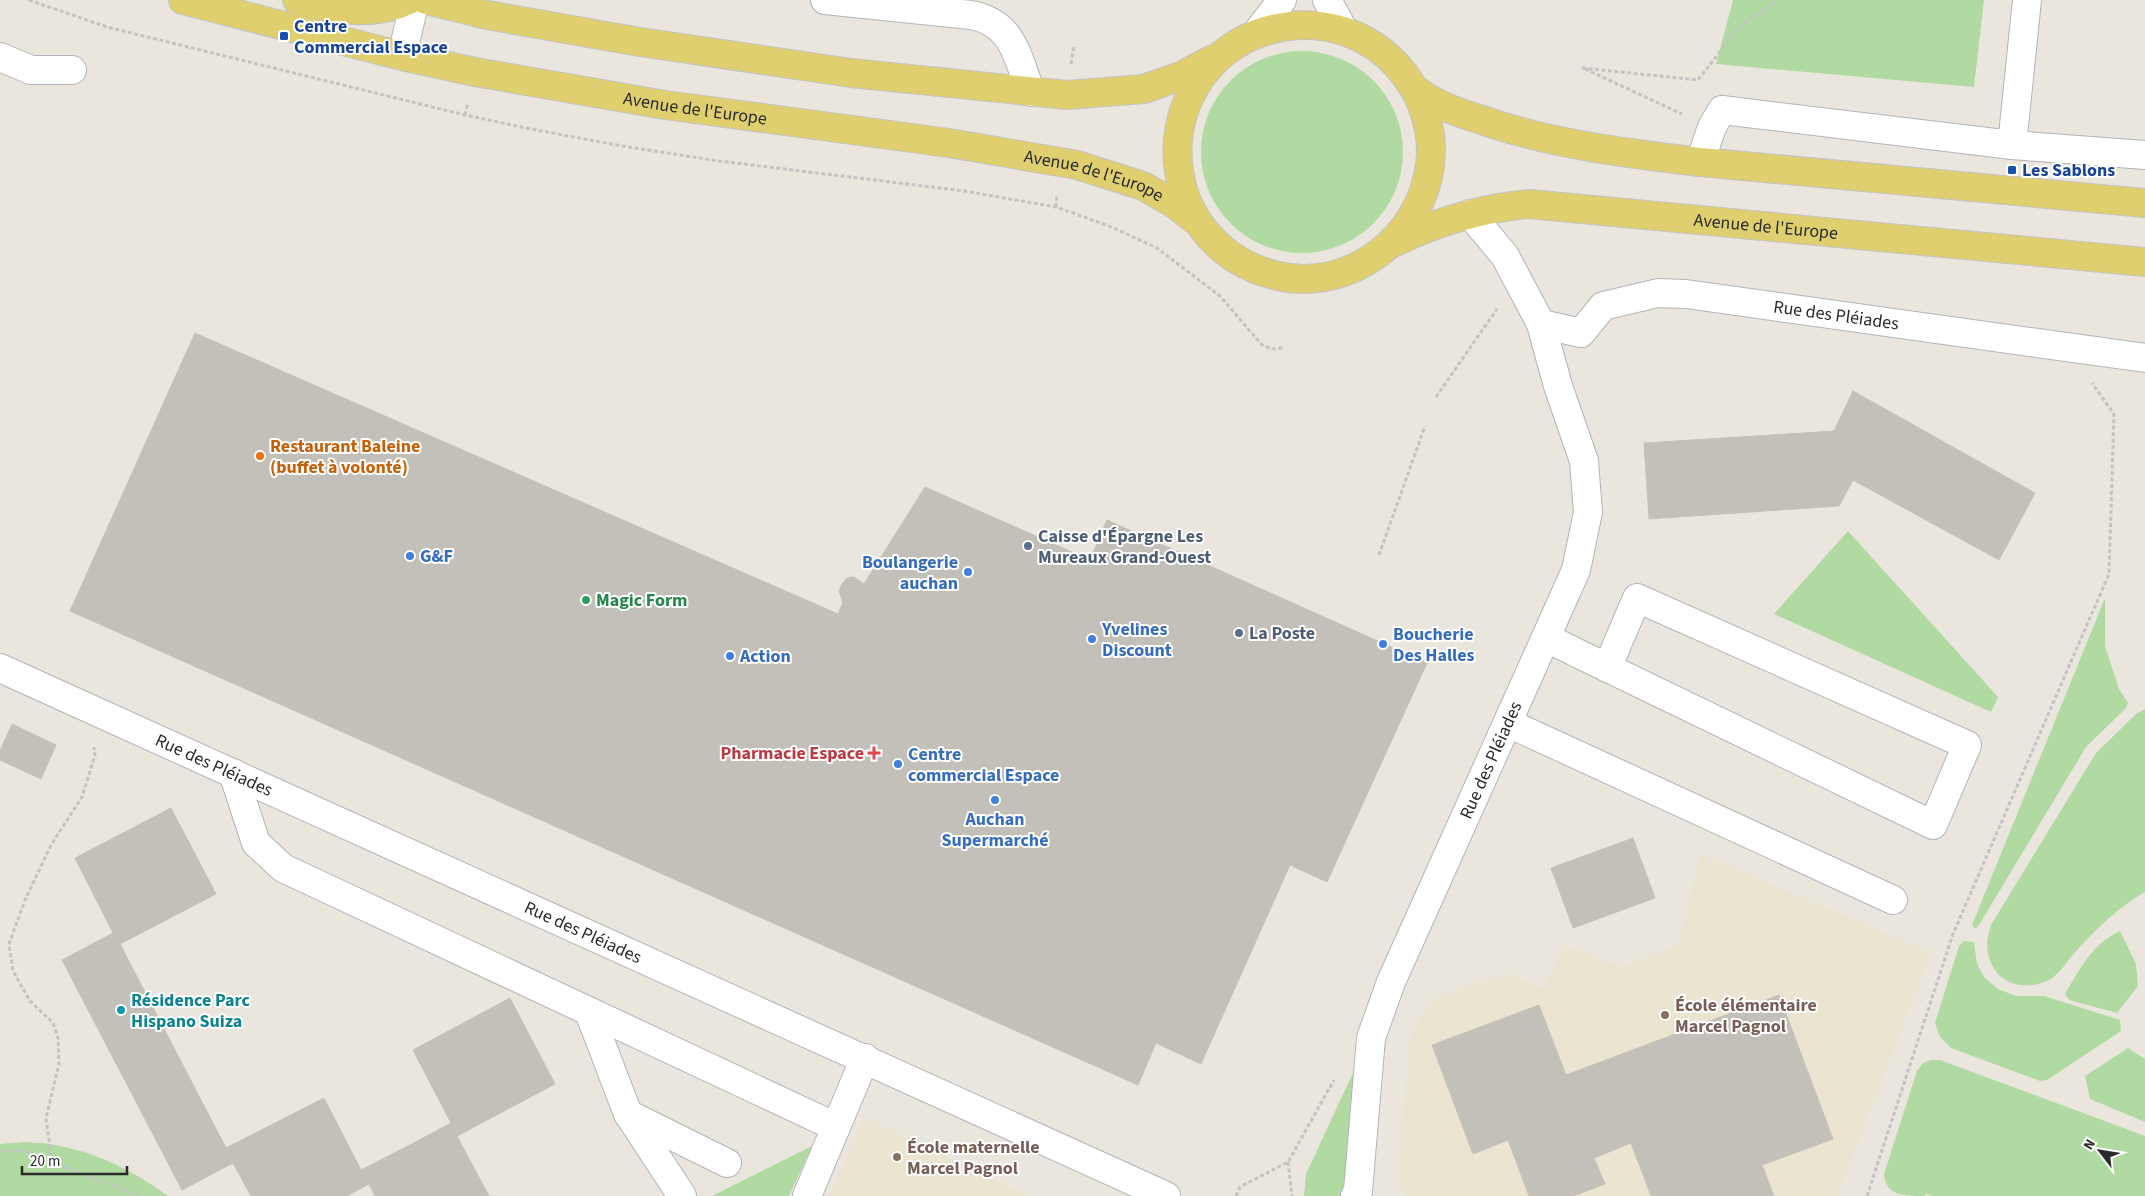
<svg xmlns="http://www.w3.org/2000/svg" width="2145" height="1196" font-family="'Source Sans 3',sans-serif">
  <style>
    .education { fill: #eae4d0 }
    .green { fill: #b0daa1 }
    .building { fill: #c3c0b9; stroke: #c6c2b8 }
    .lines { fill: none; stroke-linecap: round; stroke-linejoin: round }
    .minor-casing { stroke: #b2b3bc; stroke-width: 30 }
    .major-casing { stroke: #c3c3c3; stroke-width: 30 }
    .path { stroke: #c3c3c3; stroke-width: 3; stroke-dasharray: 4 2.5; stroke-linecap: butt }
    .minor { stroke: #fff; stroke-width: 28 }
    .major { stroke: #dfcf6e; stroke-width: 28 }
    .transit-dot { fill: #1a4fb4; stroke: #fff; stroke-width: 2 }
    .food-dot { fill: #e8710a; stroke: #fff; stroke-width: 2 }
    .service-dot { fill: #5c6f8a; stroke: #fff; stroke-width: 2 }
    .shop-dot { fill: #3f7fe0; stroke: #fff; stroke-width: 2 }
    .leisure-dot { fill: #2e9e5b; stroke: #fff; stroke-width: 2 }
    .health-dot { fill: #e0444e; stroke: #fff; stroke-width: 2 }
    .culture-dot { fill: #0f9aa8; stroke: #fff; stroke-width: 2 }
    .education-dot { fill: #8d6e63; stroke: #fff; stroke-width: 2 }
    .labels { text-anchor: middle; stroke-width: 4; stroke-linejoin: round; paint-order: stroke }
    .transit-label { font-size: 18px; font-weight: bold; fill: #164399; stroke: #fff; text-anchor: start }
    .street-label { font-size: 18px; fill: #2a2a2a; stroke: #fff }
    .food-label { font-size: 18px; font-weight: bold; fill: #c56008; stroke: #fff; text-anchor: start }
    .service-label { font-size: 18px; font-weight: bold; fill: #4e5e75; stroke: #fff; text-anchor: start }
    .shop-label { font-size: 18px; font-weight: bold; fill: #366cbe; stroke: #fff; text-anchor: start }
    .leisure-label { font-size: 18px; font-weight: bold; fill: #27864d; stroke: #fff; text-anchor: start }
    .health-label { font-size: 18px; font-weight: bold; fill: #be3a42; stroke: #fff; text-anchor: end }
    .culture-label { font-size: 18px; font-weight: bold; fill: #0d838f; stroke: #fff; text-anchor: start }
    .education-label { font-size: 18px; font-weight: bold; fill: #785e54; stroke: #fff; text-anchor: start }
  </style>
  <rect width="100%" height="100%" fill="#eae6de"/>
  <g class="education">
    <path d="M1700,854L1930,952L1928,961L1837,1196H1406L1401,1190L1398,1178L1409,1041L1427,1004L1436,997L1508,973L1543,989L1564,946L1622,967L1679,944Z"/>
    <path d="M864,1117L1028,1196H830Z"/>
  </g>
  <g class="green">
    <path d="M1733,0H1984L1974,87L1716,64Z"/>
    <circle cx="1302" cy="152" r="101"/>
    <path d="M1848,531L1998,697L1991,712L1774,614Z"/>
    <path d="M2105,598V646L2119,689L2128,703L2126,708L2086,747L1979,925L1975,929L1972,925Z"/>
    <path d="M2145,709V892C2119,907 2098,927 2078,949C2069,958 2060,974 2049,980C2033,988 2012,988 1999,975C1985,959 1985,943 1991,925L2096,753L2137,713Z"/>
    <path d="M2120,931L2136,964L2138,986L2117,1013L2069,1000L2065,994C2079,970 2093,943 2120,931Z"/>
    <path d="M1964,941L1974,942L1977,964L1984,977L1998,989L2016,996H2044L2120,1020L2121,1031L2047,1080L2040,1081L1951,1048L1940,1037L1935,1023L1959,946Z"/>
    <path d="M2128,1048L2145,1059V1122L2090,1099L2085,1076Z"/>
    <path d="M1931,1060H1940L2145,1136V1196H1932L1926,1194L1924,1196C1903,1196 1886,1196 1884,1174L1917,1071L1923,1063Z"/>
    <path d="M1352,1075H1355L1348,1171L1342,1196H1304L1306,1174Z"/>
    <path d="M25,1142C36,1143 49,1143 60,1146C98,1153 137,1173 168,1196H0V1144Z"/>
    <path d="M812,1146L789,1196H712Z"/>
  </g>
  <g class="building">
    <path d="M195,333L838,614L843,602L839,591L842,584L847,578L854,577L864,584L925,487L1090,560L1107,520L1427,663L1327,882L1290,865L1201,1064L1156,1043L1138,1085L70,611Z"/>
    <path d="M1853,391L2035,493L1999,560L1853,480L1839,506L1649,519L1644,443L1834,431Z"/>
    <path d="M12,724L56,745L41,779L0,760V751Z"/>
    <path d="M171,808L216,894L120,944L226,1148L324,1098L361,1170L408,1146L451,1123L413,1050L510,998L555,1084L457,1136L489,1196H375L369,1184L347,1196H251L233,1163L182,1190L62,960L113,933L75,858Z"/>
    <path d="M1633,838L1655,898L1573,928L1551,868Z"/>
    <path d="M1779,995L1833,1139L1762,1165L1774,1196H1651L1631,1143L1594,1158L1605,1184L1573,1196H1529L1508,1140L1473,1154L1432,1045L1539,1005L1566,1075Z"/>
  </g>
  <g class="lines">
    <defs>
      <g id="minor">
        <path d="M825,0L971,15C1014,23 1017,57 1031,92"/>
        <path d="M1327,0L1344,31"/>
        <path d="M1255,35L1282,0"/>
        <path d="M402,56L415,0"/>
        <path d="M0,57L31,70H72"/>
        <path d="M2012,145L2027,0"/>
        <path d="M1700,162L1712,127L1722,110L2012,145L2145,155"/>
        <path id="s1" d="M1541,324L1581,333L1603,306L1658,293L1686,294L2145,358"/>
        <path d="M1547,638L1579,654L1933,825L1967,745L1637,598L1607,668"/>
        <path id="s2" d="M0,668L1166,1196"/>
        <path d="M1508,723L1893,900"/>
        <path d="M233,773L256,843L283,868L836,1127"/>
        <path d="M589,1012L628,1114L727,1163"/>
        <path d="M629,1115L682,1196"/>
        <path d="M807,1196L865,1058"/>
        <path id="s3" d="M1355,1196L1358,1191L1371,1038L1391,982L1576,570L1588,512L1584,461L1558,386L1541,324L1505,256L1470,214"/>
      </g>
      <g id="major">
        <path id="s4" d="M183,0L402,56L475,72L665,105L949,143L1077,165L1143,186L1173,203L1195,220"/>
        <path d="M297,0C334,10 374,17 409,0"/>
        <path d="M426,0L487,15L640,42L851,73L1067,95L1144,89L1181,76L1211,60"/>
        <path d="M1414,88C1424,107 1431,129 1431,151C1430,225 1364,287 1289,278C1264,274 1239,264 1220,247C1198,227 1183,201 1179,171C1173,133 1185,93 1211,65C1251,22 1318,13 1368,42C1382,50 1395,62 1405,75C1408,79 1411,85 1414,88C1429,102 1459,113 1479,119C1549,144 1625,153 1700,162L2145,203"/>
        <path id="s5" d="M1395,242C1437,222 1482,208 1529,204L2145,262"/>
      </g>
    </defs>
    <use href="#minor" class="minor-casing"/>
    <use href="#major" class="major-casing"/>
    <g class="path">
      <path d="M29,0L107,27L465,115L531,129L622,146L719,161L964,191L1056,207L1109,226L1157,248L1220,296L1262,345L1272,349L1283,348"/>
      <path d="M1071,64L1074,45"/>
      <path d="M1582,68L1698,80L1739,27L1777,0"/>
      <path d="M1585,69L1682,114"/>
      <path d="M465,115L468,103"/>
      <path d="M1056,207L1057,194"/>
      <path d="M1436,397L1497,309"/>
      <path d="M1379,555L1425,426"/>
      <path d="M0,1151H24L139,1196"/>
      <path d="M52,1161L46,1118L59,1064L58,1038L53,1023L30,1001L13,971L9,944L25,900L51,845L82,797L95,755L94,747"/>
      <path d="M1288,1162L1292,1196"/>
      <path d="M1236,1196L1240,1187L1288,1162L1334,1080"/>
      <path d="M1867,1196L1953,934L2109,574L2114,414L2092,383"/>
    </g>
    <use href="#minor" class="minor"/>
    <use href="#major" class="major"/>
  </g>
  <g class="transit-dot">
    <rect x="279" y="31" width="10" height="10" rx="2.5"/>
    <rect x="2007" y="165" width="10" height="10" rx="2.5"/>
  </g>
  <circle class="food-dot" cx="260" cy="456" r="5"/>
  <g class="service-dot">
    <circle cx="1028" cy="546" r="5"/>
    <circle cx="1239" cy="633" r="5"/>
  </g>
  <g class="shop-dot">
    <circle cx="410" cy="556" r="5"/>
    <circle cx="968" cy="572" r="5"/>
    <circle cx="1092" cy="639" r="5"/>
    <circle cx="1383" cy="644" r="5"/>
    <circle cx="730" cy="656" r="5"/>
    <circle cx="898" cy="764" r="5"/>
    <circle cx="995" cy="800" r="5"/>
  </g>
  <circle class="leisure-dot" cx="586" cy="600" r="5"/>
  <path class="health-dot" d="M871.5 745.5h5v5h5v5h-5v5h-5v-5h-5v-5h5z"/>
  <circle class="culture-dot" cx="121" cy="1010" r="5"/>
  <g class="education-dot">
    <circle cx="1665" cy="1015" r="5"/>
    <circle cx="897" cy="1157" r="5"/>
  </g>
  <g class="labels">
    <g class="transit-label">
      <text x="294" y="32">Centre<tspan x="294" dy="21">Commercial Espace</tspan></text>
      <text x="2022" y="176">Les Sablons</text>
    </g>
    <g class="street-label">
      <text dy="6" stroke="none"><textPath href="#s4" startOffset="524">Avenue de l'Europe</textPath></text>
      <text dy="6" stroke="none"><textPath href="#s4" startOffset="929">Avenue de l'Europe</textPath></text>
      <text dy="6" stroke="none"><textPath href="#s5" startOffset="378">Avenue de l'Europe</textPath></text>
      <text dy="6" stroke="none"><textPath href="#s1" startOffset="312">Rue des Pléiades</textPath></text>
      <text dy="6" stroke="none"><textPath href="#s3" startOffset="462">Rue des Pléiades</textPath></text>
      <text dy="6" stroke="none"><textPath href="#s2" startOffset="235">Rue des Pléiades</textPath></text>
      <text dy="6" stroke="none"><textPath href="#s2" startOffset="640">Rue des Pléiades</textPath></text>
    </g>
    <g class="food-label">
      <text x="270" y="452">Restaurant Baleine<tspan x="270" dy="21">(buffet à volonté)</tspan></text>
    </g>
    <g class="service-label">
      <text x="1038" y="542">Caisse d'Épargne Les<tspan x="1038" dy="21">Mureaux Grand-Ouest</tspan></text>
      <text x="1249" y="639">La Poste</text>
    </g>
    <g class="shop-label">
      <text x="420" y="562">G&amp;F</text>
      <text x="958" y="568" text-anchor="end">Boulangerie<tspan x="958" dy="21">auchan</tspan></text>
      <text x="1102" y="635">Yvelines<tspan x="1102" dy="21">Discount</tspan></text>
      <text x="1393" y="640">Boucherie<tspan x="1393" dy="21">Des Halles</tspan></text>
      <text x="740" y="662">Action</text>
      <text x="908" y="760">Centre<tspan x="908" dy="21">commercial Espace</tspan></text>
      <text x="995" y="825" text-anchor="middle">Auchan<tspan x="995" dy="21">Supermarché</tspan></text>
    </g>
    <g class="leisure-label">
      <text x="596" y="606">Magic Form</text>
    </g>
    <g class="health-label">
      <text x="864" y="759">Pharmacie Espace</text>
    </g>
    <g class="culture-label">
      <text x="131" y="1006">Résidence Parc<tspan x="131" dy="21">Hispano Suiza</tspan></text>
    </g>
    <g class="education-label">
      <text x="1675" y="1011">École élémentaire<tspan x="1675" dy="21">Marcel Pagnol</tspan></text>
      <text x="907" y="1153">École maternelle<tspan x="907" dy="21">Marcel Pagnol</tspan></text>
    </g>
  </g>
  <g transform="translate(2100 1151) rotate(301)" stroke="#ffffff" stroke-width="4" paint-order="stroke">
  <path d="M0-4L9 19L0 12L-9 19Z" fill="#2a2a2a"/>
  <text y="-8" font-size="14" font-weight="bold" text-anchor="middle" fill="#2a2a2a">N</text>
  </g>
  <path d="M22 1166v8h105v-8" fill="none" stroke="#2a2a2a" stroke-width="2.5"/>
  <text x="30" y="1166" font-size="15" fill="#2a2a2a" stroke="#ffffff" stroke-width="4" paint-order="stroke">20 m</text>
</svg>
